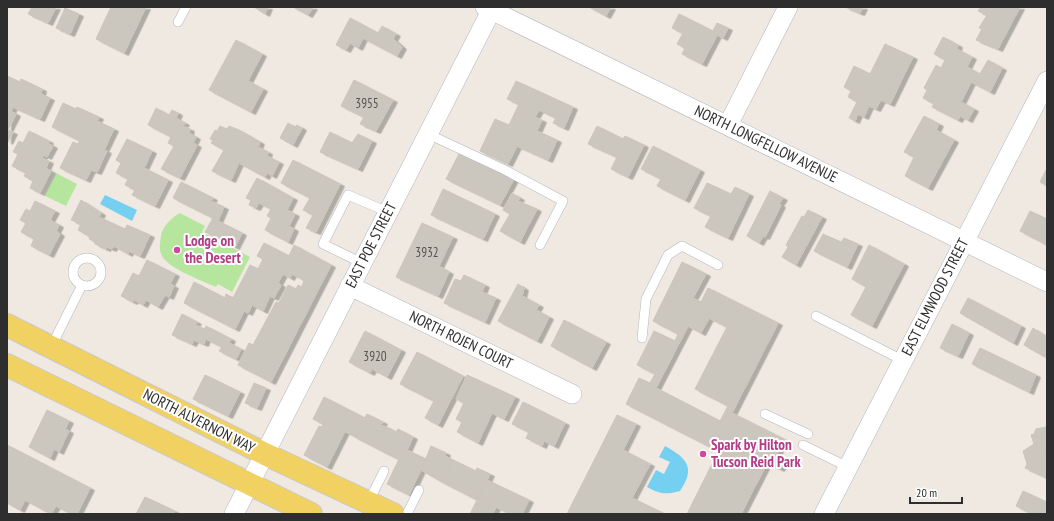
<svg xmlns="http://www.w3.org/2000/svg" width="1054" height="521" font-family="'PT Sans Narrow',sans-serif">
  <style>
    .green { fill: #b6e59e }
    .water { fill: #75cff0 }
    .building { fill: #cbc7bf; stroke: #cbc5ba; fill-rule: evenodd; filter: url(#shadow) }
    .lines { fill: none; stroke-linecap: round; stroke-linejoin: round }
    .service-casing { stroke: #b4b7c1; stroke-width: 10 }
    .minor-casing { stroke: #b4b7c1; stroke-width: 20 }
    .primary-casing { stroke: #c9c9c9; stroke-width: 24 }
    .service { stroke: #fff; stroke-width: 9 }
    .minor { stroke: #fff; stroke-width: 19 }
    .primary { stroke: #f2d163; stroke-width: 22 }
    .hotel-dot { fill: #d1479c; stroke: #fff; stroke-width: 1.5 }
    .labels { text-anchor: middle; stroke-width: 4; stroke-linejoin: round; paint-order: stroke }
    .number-label { font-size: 13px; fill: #555452 }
    .street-label { font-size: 15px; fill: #2e2e2e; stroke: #fff }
    .hotel-label { font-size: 15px; font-weight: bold; fill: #b23c85; stroke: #fff; text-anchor: start }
  </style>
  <defs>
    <filter id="shadow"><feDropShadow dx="4.5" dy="2.5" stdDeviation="0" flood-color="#0004"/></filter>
  </defs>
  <rect width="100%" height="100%" fill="#efe9e1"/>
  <g class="green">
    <path d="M56,173L77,184L66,206L45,196Z"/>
    <path d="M180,213L205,226L202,232L250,257L232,292L218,284L216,287C203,281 166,268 161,254C159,248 160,242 161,236C162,227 172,217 180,213Z"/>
  </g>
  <g class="water">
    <path d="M105,195L137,210L132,221L100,204Z"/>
    <path d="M665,446C687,458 696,468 680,491C666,495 660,494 647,487L656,470L664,474L670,462L659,457Z"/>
  </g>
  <g class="building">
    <path d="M32,7H56L48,23L28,14Z"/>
    <path d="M111,7H146L124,53L96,39Z"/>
    <path d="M254,7H268L265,14Z"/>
    <path d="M293,7H313L308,15Z"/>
    <path d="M589,7H611L606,16Z"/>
    <path d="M845,7H863L860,13Z"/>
    <path d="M981,7H1020L998,49L976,40L982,29L979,28L987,15L978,11Z"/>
    <path d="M65,8L79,14L70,34L56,28Z"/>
    <path d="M679,14L713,31L717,23L728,28L723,38L717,35L702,64L682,54L685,48L677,44L683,33L672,28Z"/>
    <path d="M350,18L378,33L382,26L396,34L393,39L402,47L397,56L363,38L358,48L350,43L346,50L336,45Z"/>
    <path d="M943,37L958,45L957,49L972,57L967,67L980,74L988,60L1002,68L990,92L971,82L961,102L974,109L968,120L960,116L958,120L932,107L934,104L923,98L927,90L924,88L936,65L941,68L945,60L934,54Z"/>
    <path d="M236,40L262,54L248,81L263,89L251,112L209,90Z"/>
    <path d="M885,44L913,57L890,104L881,100L876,109L869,106L864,117L858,114L855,121L849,118L857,102L848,97L851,91L844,87L854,66L870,74Z"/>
    <path d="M7,76L20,82L21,79L42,89L41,94L50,98L40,119L13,107L11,111L16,114L8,130L13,132L8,142L7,141Z"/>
    <path d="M354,80L393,100L376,131L360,124L364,117L341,106Z"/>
    <path d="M516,81L573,107L564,128L553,123L556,118L539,110L535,117L542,120L537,131L557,140L548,160L517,146L508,164L480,151L495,119L509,125L519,104L507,99Z"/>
    <path d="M63,103L76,109L77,107L99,117L97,121L114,129L104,150L107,151L97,172L91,170L86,180L60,168L73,142L78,144L80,141L52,127Z"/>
    <path d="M156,108L169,115L172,110L178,113L176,118L185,123L183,126L190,129L189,133L196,137L193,143L197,145L180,178L161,169L174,146L168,143L171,137L148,125Z"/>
    <path d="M924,116L939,124L936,130L954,140L928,188L905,176L914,157L904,152Z"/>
    <path d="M288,123L295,127L297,125L302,128L293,145L280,138Z"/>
    <path d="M220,126L227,129L229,126L239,130L260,142L258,147L268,152L267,156L279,162L272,176L267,173L265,177L239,163L231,180L212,171L224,150L211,143L213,140L210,139L215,130L217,131Z"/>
    <path d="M597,126L623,139L625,136L644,145L628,177L611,169L617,157L588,144Z"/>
    <path d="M29,131L49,141L48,143L53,146L47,157L44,155L42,158L49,161L46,168L51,171L40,193L30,188L33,181L24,176L26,173L12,166L18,154L13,152L19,141L23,143Z"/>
    <path d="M330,132L352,143L358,134L372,141L358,169L320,152Z"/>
    <path d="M127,139L152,151L144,168L168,180L155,206L132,195L135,190L125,185L128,179L116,173L121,163L116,160Z"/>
    <path d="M653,146L700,170L685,200L657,186L661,179L641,169Z"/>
    <path d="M460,152L514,179L500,205L446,179Z"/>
    <path d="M293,160L340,184L316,232L306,228L313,215L303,210L310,198L281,183Z"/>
    <path d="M1047,168V186L1040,182Z"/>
    <path d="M257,178L293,198L287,210L295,214L289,226L294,229L288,242L265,230L271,218L267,216L271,209L259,203L256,208L249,205L251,200L246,198Z"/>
    <path d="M181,182L213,198L211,201L224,207L218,221L242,233L235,247L205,232L213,218L173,198Z"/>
    <path d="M707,183L731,194L735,187L749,194L728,238L705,227L711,216L694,208Z"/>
    <path d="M443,189L495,214L483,239L431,215Z"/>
    <path d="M770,191L783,198L779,204L781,205L765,237L763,236L759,243L747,236Z"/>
    <path d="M512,193L520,198L518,201L537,209L520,242L500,231L510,214L503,210Z"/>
    <path d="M81,200L101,213L99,217L125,229L127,225L150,235L140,256L129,251L128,254L114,246L112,249L107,247L106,249L95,244V242L89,239L90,237L78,230L81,224L71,220Z"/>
    <path d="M35,201L55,211L50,220L59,225L56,231L60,234L49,255L31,246L34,239L21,232L26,223L20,220L26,209L30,211Z"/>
    <path d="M808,210L822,217L796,265L782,257L788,247L786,245L802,216L804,217Z"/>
    <path d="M1030,211L1047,219V245L1020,231Z"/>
    <path d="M422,223L453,237L439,266L449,272L438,296L396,277Z"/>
    <path d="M823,234L841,242L844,238L858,244L847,267L814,251Z"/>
    <path d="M264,243L289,256L294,245L331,265L271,382L238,365L249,343L253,345L276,302L279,303L288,285L296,289L298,285L302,287L304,280L292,274L290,278L283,274L278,283L281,285L274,298L270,296L263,311L252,305L248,313L244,311L235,329L184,303L194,282L225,298L226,294L233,298L250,265L258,269L263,259L257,256Z"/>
    <path d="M869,245L904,264L872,326L851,315L866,287L852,279Z"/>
    <path d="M147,260L175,274L170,284L174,286L169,297L165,295L158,307L146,300L143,305L134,300L133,302L121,296L133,273L139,276Z"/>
    <path d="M682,262L706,274L693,298L701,302L708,288L778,323L732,413L784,439L777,454L785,458L780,469L767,463L741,514H687L723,442L714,437L710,447L626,404L639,378L650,383L655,374L637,365L654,331L675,341L678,334L653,321ZM709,318L727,327L695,389L728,406L720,421L656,388L688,326L701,333Z"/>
    <path d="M464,275L485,285L482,292L496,298L485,322L444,303L455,279L461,281Z"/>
    <path d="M518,284L524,288L522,296L539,305L536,310L549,317L537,341L498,321Z"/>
    <path d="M968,298L1021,326L1013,343L960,313Z"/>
    <path d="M182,314L197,322L195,325L205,329L206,326L231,339L229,343L241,349L236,359L219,351L222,347L206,339L204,344L194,340L192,344L172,335Z"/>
    <path d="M564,320L606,342L592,368L551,346Z"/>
    <path d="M952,324L969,333L958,356L940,348Z"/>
    <path d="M1033,328L1047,337V358L1024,345Z"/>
    <path d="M365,331L401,350L387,377L372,369L370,373L349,362Z"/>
    <path d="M980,348L1036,375L1029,392L972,364Z"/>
    <path d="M417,352L463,376L438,425L425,418L434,401L400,384Z"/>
    <path d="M205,375L240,392L228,416L193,399Z"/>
    <path d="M467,375L515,397L504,419L492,413L478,443L457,432L462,422L456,419L464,403L456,399Z"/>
    <path d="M254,383L266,388L257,408L245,403Z"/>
    <path d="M324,397L365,418L355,437L325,420L323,424L313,419Z"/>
    <path d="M523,402L565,423L554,446L544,441L542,446L526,438L529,432L512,424Z"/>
    <path d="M47,410L69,421L65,429L69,431L59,452L54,449L50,458L29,447Z"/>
    <path d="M367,414L383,422L381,425L387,427L376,448L355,437Z"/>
    <path d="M617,415L636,424L623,450L650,464L632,498L665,514H567Z"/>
    <path d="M325,420L345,431L327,467L304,455L319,426L322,427Z"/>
    <path d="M1047,424V450L1034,444L1031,435L1034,434L1036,429L1046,427Z"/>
    <path d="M387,427L396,432L398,429L413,437L402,461L376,448Z"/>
    <path d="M1034,444L1047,450V474L1045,477L1025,468L1027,464L1023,451Z"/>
    <path d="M7,445L90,488L77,514H72L56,506L51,514L25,500L20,510L7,503Z"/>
    <path d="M431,446L446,453L445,456L453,460L442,482L421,470Z"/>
    <path d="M407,450L426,459L409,495L387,484L399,459L402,461Z"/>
    <path d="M453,460L476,471L477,468L490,474L477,500L442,482Z"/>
    <path d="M487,480L529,500L522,514H510L496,507L498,504L479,496Z"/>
    <path d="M1023,491L1047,502V514H1032L1016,506Z"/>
    <path d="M479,496L498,504L493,513L494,514H470Z"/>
    <path d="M145,497L175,511L173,514H136Z"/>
  </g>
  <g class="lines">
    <defs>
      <g id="service">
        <path d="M178,22L186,7"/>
        <path d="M428,134L503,169L563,201L540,245"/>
        <circle cx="87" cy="272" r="14"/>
        <path d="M362,263L323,244L348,195L388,212"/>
        <path d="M816,316L904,361"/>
        <path d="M642,338L646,299L668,255L682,246L718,265"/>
        <path d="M51,347L82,285"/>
        <path d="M765,414L808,434"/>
        <path d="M803,445L848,467"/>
        <path d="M368,503L384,471"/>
        <path d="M407,514L419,490"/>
      </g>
      <g id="minor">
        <path d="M485,7L1047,282"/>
        <path d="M728,125L788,7"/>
        <path d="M350,286L572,394"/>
        <path d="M234,514L493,7"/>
        <path d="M824,514L1047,81"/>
      </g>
      <g id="primary">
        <path d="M7,325L265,454L393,514"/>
        <path d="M7,365L311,514"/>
      </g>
    </defs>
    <use href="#service" class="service-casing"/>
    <use href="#minor" class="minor-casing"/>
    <use href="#primary" class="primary-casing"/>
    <use href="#service" class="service"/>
    <use href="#minor" class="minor"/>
    <use href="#primary" class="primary"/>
  </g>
  <g class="hotel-dot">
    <circle cx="177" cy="250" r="4"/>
    <circle cx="703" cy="454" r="4"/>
  </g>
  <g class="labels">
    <g class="number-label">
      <text x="367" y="108">3955</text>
      <text x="427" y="257">3932</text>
      <text x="375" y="361">3920</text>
    </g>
    <g class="street-label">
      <text transform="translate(766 144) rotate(26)" y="5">NORTH LONGFELLOW AVENUE</text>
      <text transform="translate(371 245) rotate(-63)" y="5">EAST POE STREET</text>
      <text transform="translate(935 297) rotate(-63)" y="5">EAST ELMWOOD STREET</text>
      <text transform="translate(461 340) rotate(26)" y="5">NORTH ROJEN COURT</text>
      <text transform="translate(199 421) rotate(27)" y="5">NORTH ALVERNON WAY</text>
    </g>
    <g class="hotel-label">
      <text x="185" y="246">Lodge on<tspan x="185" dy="17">the Desert</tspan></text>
      <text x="711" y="450">Spark by Hilton<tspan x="711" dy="17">Tucson Reid Park</tspan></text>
    </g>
  </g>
  <rect width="1054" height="521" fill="none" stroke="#2e2e2e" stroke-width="16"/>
  <path d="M910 497v6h52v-6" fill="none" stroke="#2e2e2e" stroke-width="2"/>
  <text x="916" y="497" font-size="12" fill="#2e2e2e" stroke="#ffffff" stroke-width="3" paint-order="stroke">20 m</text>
</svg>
